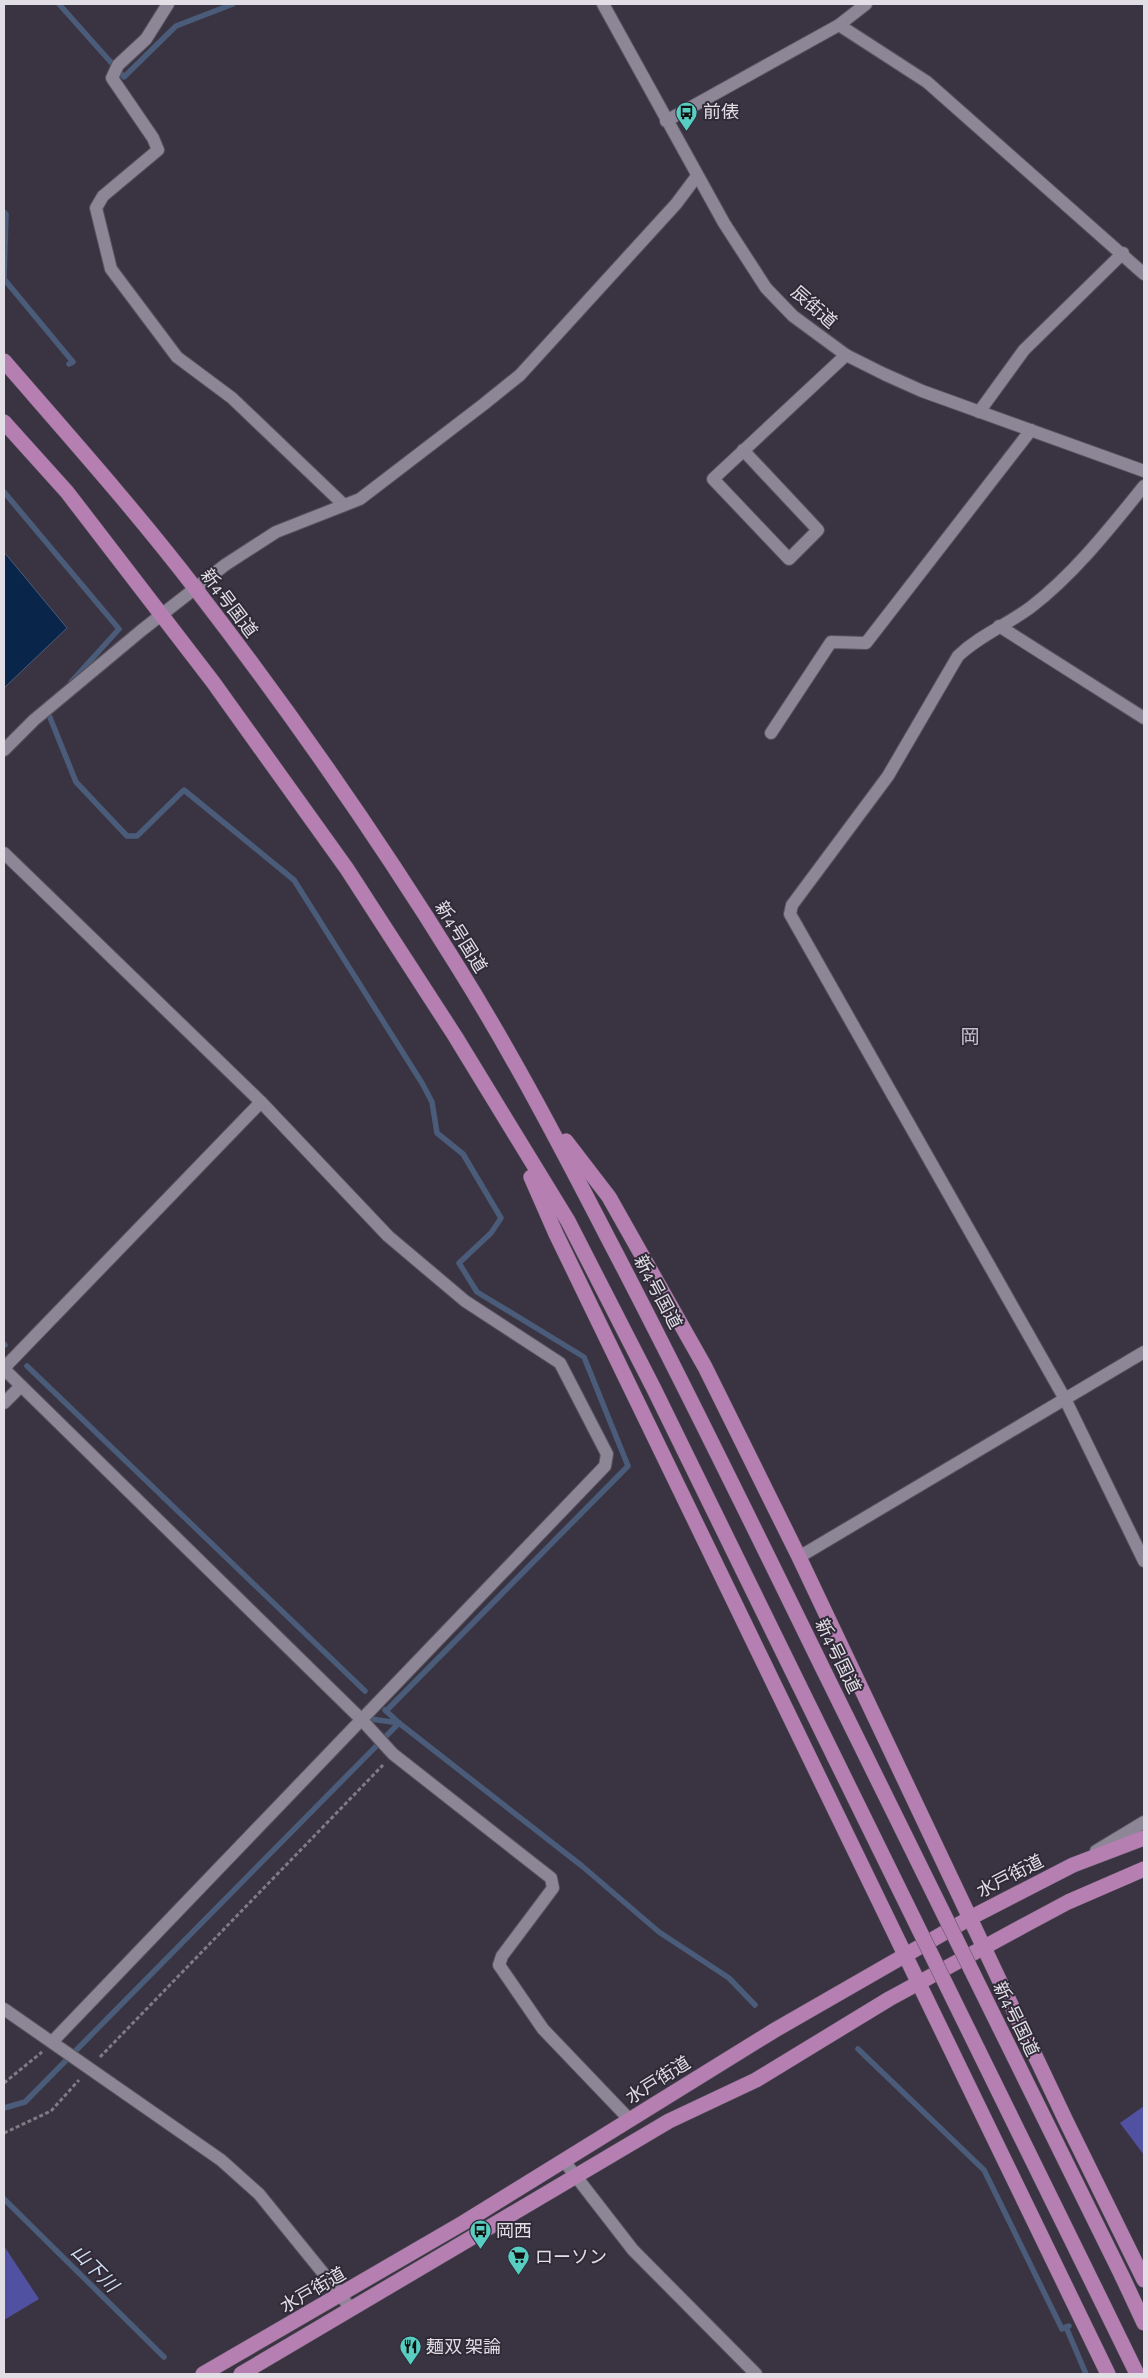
<svg xmlns="http://www.w3.org/2000/svg" width="1148" height="2378" font-family="'Alegreya Sans','Noto Sans JP',sans-serif">
  <style>
    .water { fill: #09254a; stroke: #4a5c79 }
    .lines { fill: none; stroke-linecap: round; stroke-linejoin: round }
    .stream { stroke: #4a5c79; stroke-width: 5.5 }
    .building { fill: #5151a2 }
    .street-casing { stroke: #57525d; stroke-width: 14 }
    .secondary-casing { stroke: #57525d; stroke-width: 14 }
    .highway-casing { stroke: #57525d; stroke-width: 16 }
    .path { stroke: #7f7a85; stroke-width: 3; stroke-dasharray: 4 2.5; stroke-linecap: butt }
    .street { stroke: #8d8696; stroke-width: 12 }
    .secondary { stroke: #8d8696; stroke-width: 12 }
    .highway { stroke: #b57fb2; stroke-width: 15 }
    .highway-bridge-casing { stroke: #57525d; stroke-width: 16; stroke-linecap: butt }
    .highway-bridge { stroke: #b57fb2; stroke-width: 15 }
    .labels { text-anchor: middle; stroke-width: 4; stroke-linejoin: round; paint-order: stroke }
    .poi-label { font-size: 18px; fill: #e1dee6; stroke: #302a38; text-anchor: start }
    .street-label { font-size: 18px; fill: #e1dee6; stroke: #302a38 }
    .neighbourhood-label { font-size: 19px; fill: #c8c1d2; stroke: #302a38 }
    .water-label { font-size: 19px; font-style: italic; fill: #cedcf0; stroke: #302a38 }
  </style>
  <rect width="100%" height="100%" fill="#3a3442"/>
  <path class="water" d="M4,552L67,628L4,688Z"/>
  <g class="lines">
    <g class="stream">
      <path d="M59,4L124,77L176,26L233,4"/>
      <path d="M4,212L6,214L4,279L73,362L69,364"/>
      <path d="M4,492L119,629L71,682"/>
      <path d="M47,710L76,782L127,836H137L184,790L294,880L422,1083L432,1102L437,1133L463,1154L501,1218L491,1233L459,1263L477,1292L584,1357L628,1466L386,1711"/>
      <path d="M4,1344L5,1345"/>
      <path d="M27,1366L365,1691"/>
      <path d="M385,1710L399,1723L582,1866L659,1932L729,1978L755,2005"/>
      <path d="M364,1718L399,1723"/>
      <path d="M858,2049L984,2170L1062,2329L1069,2326"/>
      <path d="M4,2108L25,2102L399,1723"/>
      <path d="M4,2199L164,2357"/>
      <path d="M1066,2327L1086,2374"/>
    </g>
  </g>
  <g class="building">
    <path d="M1144,2106V2155L1120,2123Z"/>
    <path d="M4,2246L39,2299L4,2320Z"/>
  </g>
  <g class="lines">
    <defs>
      <g id="street">
        <path d="M168,4L146,39L118,65L112,78L153,138L158,150L103,196L96,208L111,269L177,357L232,398L344,505"/>
        <path d="M839,25L927,82L1144,274"/>
        <path d="M666,121L839,25L866,4"/>
        <path d="M979,412L1024,350L1123,253"/>
        <path d="M743,450L818,530L789,559L713,479L846,355"/>
        <path d="M1144,486C1110,528 1074,574 1031,607C1007,625 980,635 958,656L888,776L792,905L790,914L1065,1399L1144,1561"/>
        <path d="M999,626L1144,718"/>
        <path d="M771,733L831,642L866,643L1031,430"/>
        <path d="M4,750L34,720L142,630L225,565L276,532L360,499L484,404L520,375L676,204L697,176"/>
        <path d="M4,853L261,1102L388,1236L465,1301L560,1363L607,1454L605,1466L52,2042"/>
        <path d="M4,1368L261,1102"/>
        <path d="M4,1369L361,1719L393,1754L551,1878L553,1888L502,1956L499,1965L543,2029L630,2120"/>
        <path d="M4,1403L21,1386"/>
        <path d="M799,1557L1144,1352"/>
        <path d="M4,2009L221,2160L259,2194L341,2295L351,2310"/>
        <path d="M564,2161L633,2250L756,2374"/>
      </g>
      <g id="secondary">
        <path d="M603,4L724,223L766,288L793,316L846,355L884,374L922,391L1144,471"/>
        <path d="M1096,1851L1144,1822"/>
      </g>
      <g id="highway">
        <path d="M4,361C69,436 135,510 195,588C289,710 377,836 458,967C513,1055 561,1147 609,1240C684,1383 754,1528 825,1673"/>
        <path d="M4,422L67,492L213,682L347,869L455,1036L568,1221L654,1389L799,1685"/>
        <path d="M566,1141L609,1197L705,1367L799,1557L1066,2121L1144,2280"/>
        <path d="M531,1177L556,1234L1108,2374"/>
        <path d="M1122,2276L1144,2323"/>
        <path d="M1095,2288L1137,2374"/>
        <path d="M203,2374L463,2223L775,2030L970,1918L1073,1865L1144,1838"/>
        <path d="M241,2374L669,2121L756,2080L889,1999L1025,1925L1068,1902L1144,1869"/>
      </g>
    </defs>
    <use href="#street" class="street-casing"/>
    <use href="#secondary" class="secondary-casing"/>
    <use href="#highway" class="highway-casing"/>
    <g class="path">
      <path d="M100,2057L383,1765"/>
      <path d="M4,2083L42,2052"/>
      <path d="M4,2133L51,2111L79,2080"/>
    </g>
    <use href="#street" class="street"/>
    <use href="#secondary" class="secondary"/>
    <use href="#highway" class="highway"/>
    <defs>
      <g id="highway-bridge">
        <path d="M825,1673L1122,2276"/>
        <path d="M799,1685L1095,2288"/>
      </g>
    </defs>
    <use href="#highway-bridge" class="highway-bridge-casing"/>
    <use href="#highway-bridge" class="highway-bridge"/>
  </g>
  <defs>
    <symbol id="bus-pin" viewBox="-11 -11 22 30"><path d="M0 17L-7.5 6A9.5 9.5 0 1 1 7.5 6Z" fill="#57cec1" stroke="#302a38"/><path d="M-5-6H5V4H4V6H2V4H-2V6H-4V4H-5ZM-3.5-4V0h7V-4ZM-3.5 1.2v1.5H-2V1.2ZM2 1.2v1.5H3.5V1.2Z" fill="#111"/></symbol>
    <symbol id="supermarket-pin" viewBox="-11 -11 22 30"><path d="M0 17L-7.5 6A9.5 9.5 0 1 1 7.5 6Z" fill="#57cec1" stroke="#302a38"/><path d="M-6-5.5h2.5l.6 2H6L4.5 2H-2.5L-4.4-4H-6ZM-1.5 3.2a1.3 1.3 0 1 0 .1 0ZM3 3.2a1.3 1.3 0 1 0 .1 0Z" fill="#111"/></symbol>
    <symbol id="restaurant-pin" viewBox="-11 -11 22 30"><path d="M0 17L-7.5 6A9.5 9.5 0 1 1 7.5 6Z" fill="#57cec1" stroke="#302a38"/><path d="M-5-6h1v4h1v-4h1v4h1v-4h1v5L-1.5 .5V6h-2V.5L-5-1ZM5-6V6H3V1.5H1.5Q1.5-4 5-6Z" fill="#111"/></symbol>
  </defs>
  <g fill-rule="evenodd">
    <use href="#bus-pin" x="674" y="100" width="25" height="34"/>
    <use href="#bus-pin" x="468" y="2218" width="25" height="34"/>
    <use href="#supermarket-pin" x="506" y="2244" width="25" height="34"/>
    <use href="#restaurant-pin" x="398" y="2334" width="25" height="34"/>
  </g>
  <g class="labels">
    <g class="poi-label">
      <text x="703" y="118">前俵</text>
      <text x="496" y="2237">岡西</text>
      <text x="535" y="2263">ローソン</text>
      <text x="426" y="2353">麺双 架論</text>
    </g>
    <g class="street-label">
      <text transform="translate(814 307) rotate(41)" y="6">辰街道</text>
      <text transform="translate(229 603) rotate(53)" y="6">新4号国道</text>
      <text transform="translate(461 937) rotate(58)" y="6">新4号国道</text>
      <text transform="translate(658 1292) rotate(62)" y="6">新4号国道</text>
      <text transform="translate(838 1656) rotate(64)" y="6">新4号国道</text>
      <text transform="translate(1010 1876) rotate(-27)" y="6">水戸街道</text>
      <text transform="translate(1016 2019) rotate(64)" y="6">新4号国道</text>
      <text transform="translate(658 2080) rotate(-32)" y="6">水戸街道</text>
      <text transform="translate(313 2290) rotate(-30)" y="6">水戸街道</text>
    </g>
    <g class="neighbourhood-label">
      <text x="970" y="1043">岡</text>
    </g>
    <g class="water-label">
      <text transform="translate(95 2268) rotate(45)" y="7">山下川</text>
    </g>
  </g>
  <rect width="1148" height="2378" fill="none" stroke="#e1dee6" stroke-width="10"/>
</svg>
